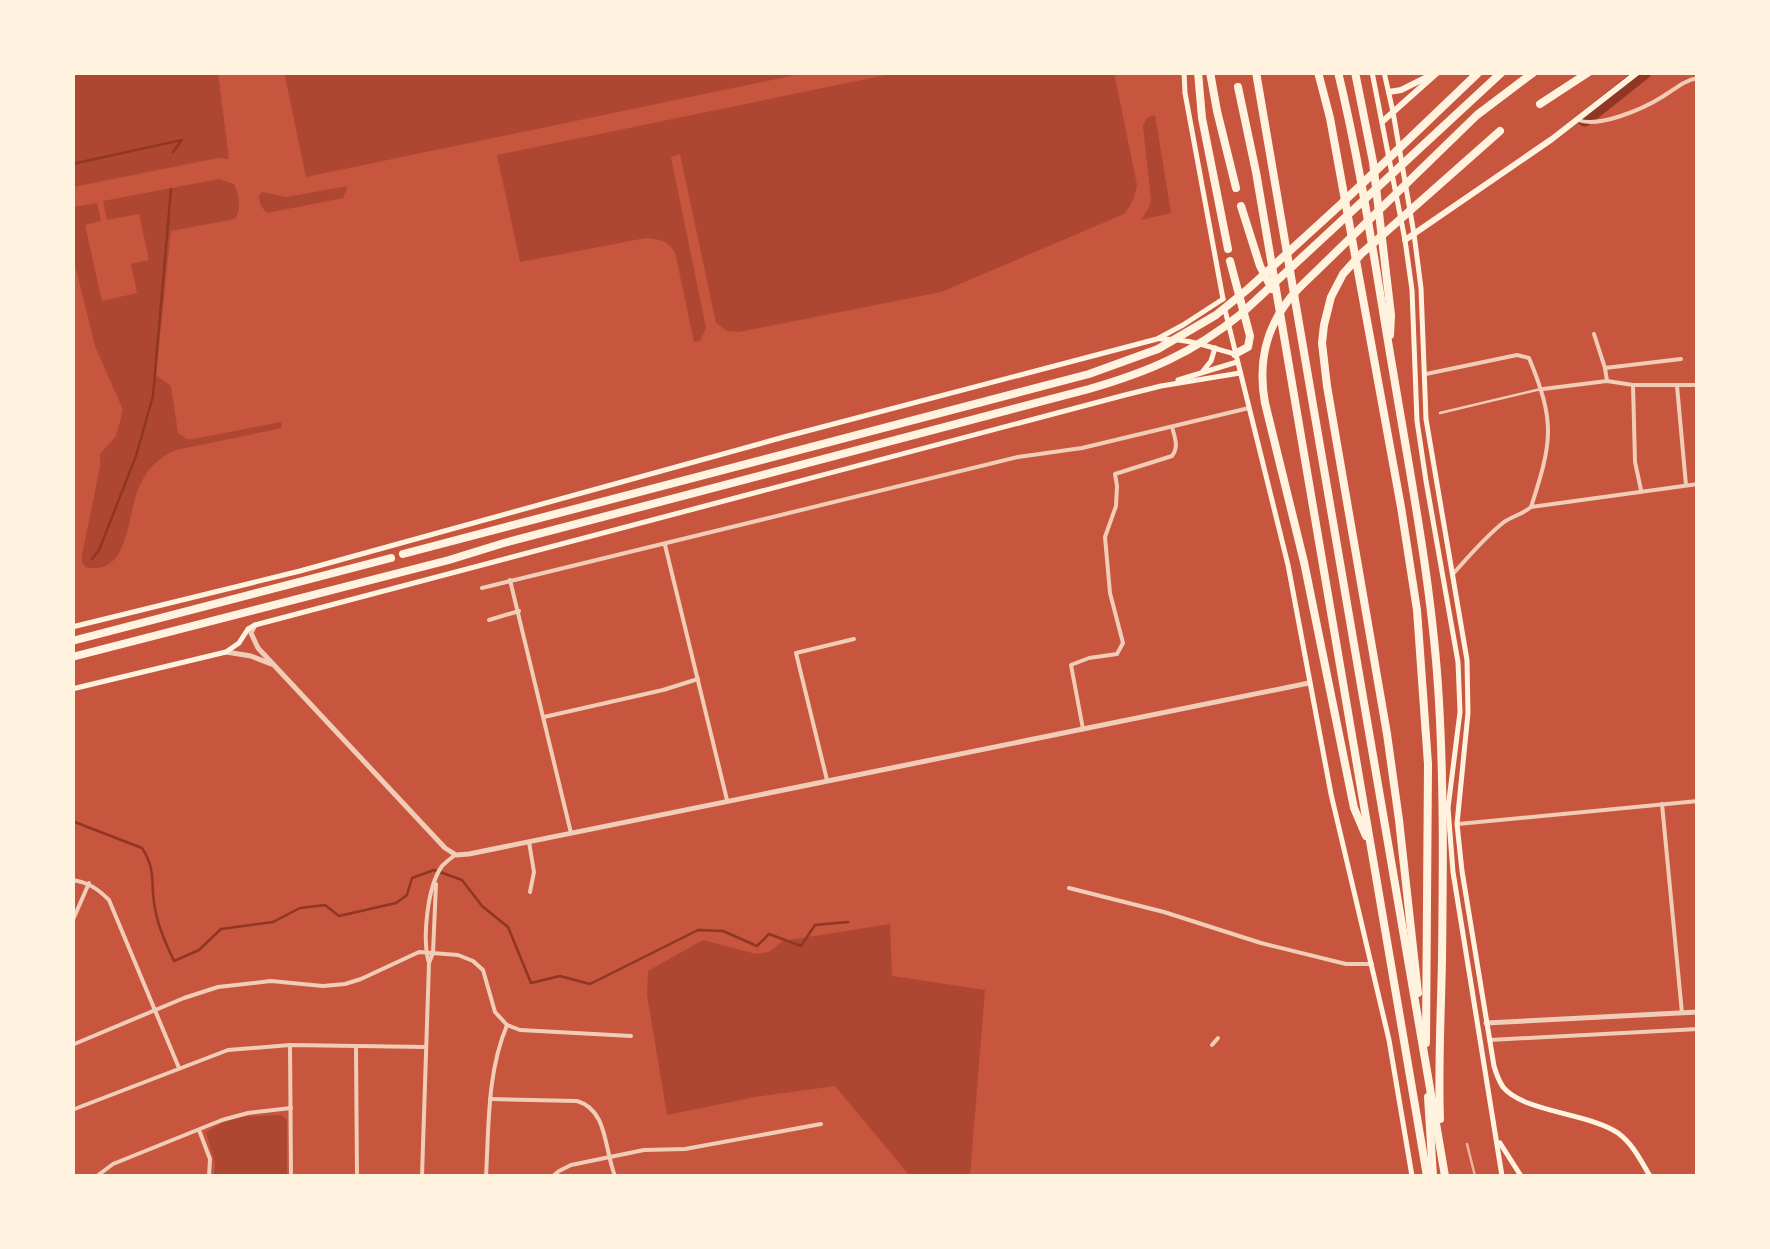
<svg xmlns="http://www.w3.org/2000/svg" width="1770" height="1249" font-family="'Asap Condensed',sans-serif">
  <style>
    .green { fill: #ae4732 }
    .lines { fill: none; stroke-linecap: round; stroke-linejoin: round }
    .stream { stroke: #8f3625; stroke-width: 2.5 }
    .river { stroke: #8f3625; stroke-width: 15 }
    .service { stroke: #f1ccb7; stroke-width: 2.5 }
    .minor { stroke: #f1ccb7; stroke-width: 4 }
    .tertiary { stroke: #f1ccb7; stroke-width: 5 }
    .secondary { stroke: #fff3e0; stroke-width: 5 }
    .primary { stroke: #fff3e0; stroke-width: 6 }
    .motorway { stroke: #fff3e0; stroke-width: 8 }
    .rail { stroke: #e9b49f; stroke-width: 2.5 }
  </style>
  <rect width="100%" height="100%" fill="#c8553d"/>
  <g class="green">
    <path d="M73,72L218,73L229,159L218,158L73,187Z"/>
    <path d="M284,72H805V73L306,177Z"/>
    <path d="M1114,72L1137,185C1135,196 1132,205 1124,214L941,292L739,332L727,331L716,323L680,154L671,157L706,328L700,341L694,342L675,252C667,241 660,239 646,238L520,262L497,155L896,73Z"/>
    <path d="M1155,115L1171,213L1141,220L1148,209L1151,200L1143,126L1147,118Z"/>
    <path d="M219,179L234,184C239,194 242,209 235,219L171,231L156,375L171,386L178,433L187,439H193L281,422L282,428L176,450C160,457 149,467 141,483C126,510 132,578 85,567L82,562V555L100,467V454L116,436L123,410L95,346L73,257V207L97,203L101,221L85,225L102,301L137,293L131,264L149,260L139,214L107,220L103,201Z"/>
    <path d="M348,186L343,198L267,213C261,207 259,203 259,195L263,192L286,197Z"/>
    <path d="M890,924L892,976L985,990L970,1176H910L835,1086L755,1097L667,1115L647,995L648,971L703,940L756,954L769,952L783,941Z"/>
    <path d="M281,1115L287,1120V1176H214L215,1163L206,1132L233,1117Z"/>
  </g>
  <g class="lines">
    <g class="stream">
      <path d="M173,152L181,141"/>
      <path d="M72,164L182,140"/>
      <path d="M92,559L99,550L136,456L153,396L171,189"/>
      <path d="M72,821L142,848C158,872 149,887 156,913C159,930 167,946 174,961L199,950L221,929L273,922L300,908L325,905L339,916L396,903L407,895L412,878L434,870L462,880L482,906L508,927L531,983L560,976L590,984L698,930L723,931L757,946L769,934L801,946L815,925L848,922"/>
    </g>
    <path class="river" d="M1585,119L1644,72"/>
    <path class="service" d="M1440,413L1541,389"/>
    <g class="minor">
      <path d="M1578,120C1599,128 1643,109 1662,97C1674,90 1684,80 1698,78"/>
      <path d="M1594,334L1605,368L1607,381"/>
      <path d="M1605,368L1681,359"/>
      <path d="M1426,374L1517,355L1529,358C1556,423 1552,442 1531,507C1523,514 1513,516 1504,522C1485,537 1469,556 1453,574"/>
      <path d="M1633,385L1635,462L1641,490"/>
      <path d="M1677,386L1686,485"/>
      <path d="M1543,389L1607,381L1633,385H1698"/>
      <path d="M1531,507L1698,484"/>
      <path d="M665,545L727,800"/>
      <path d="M510,580L571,833"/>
      <path d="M482,588L1018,457L1082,448L1249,408"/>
      <path d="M489,620L519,611"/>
      <path d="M544,717L663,690L698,679"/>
      <path d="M1083,729L1071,665L1089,658L1117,654L1123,643L1110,593L1105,537L1116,506L1117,486L1115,474L1172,456C1179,447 1175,438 1172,427"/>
      <path d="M827,780L796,653L854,639"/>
      <path d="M1662,804L1682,1013"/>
      <path d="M1458,824L1698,801"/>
      <path d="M529,842L534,872L530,892"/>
      <path d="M72,880C88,882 98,889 109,900L179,1068"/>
      <path d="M1069,888L1164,912L1261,943L1346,964H1372"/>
      <path d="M72,922L89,883"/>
      <path d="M429,963L433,953L436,884"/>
      <path d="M1490,1040L1698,1029"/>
      <path d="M72,1045L184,998L218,987L271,981L323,986L345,984L361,979L419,952L458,955L473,961L483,970L495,1012L507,1025L520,1030L631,1036"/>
      <path d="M290,1045L291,1176"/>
      <path d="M1212,1045L1218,1038"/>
      <path d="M356,1048L357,1176"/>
      <path d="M490,1099L577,1101C608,1110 604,1149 615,1176"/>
      <path d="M72,1110L228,1050L290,1045L426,1047"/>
      <path d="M199,1130L210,1159L209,1176"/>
      <path d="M97,1176L113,1164L222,1120L248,1113L291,1108"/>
      <path d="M422,1176L429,963C422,940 427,887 442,866C445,863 451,858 455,855"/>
      <path d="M486,1176C489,1125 487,1073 507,1025"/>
      <path d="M553,1176L559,1171L571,1165L644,1150L685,1149L821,1124"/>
    </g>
    <g class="tertiary">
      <path d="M255,625L251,633L258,648L445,848L456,855L469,854L1309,683"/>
      <path d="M226,652L251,656L271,664"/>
      <path d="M1486,1023L1698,1012"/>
    </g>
    <g class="secondary">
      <path d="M1184,72L1185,93L1223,299"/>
      <path d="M1372,72L1405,240L1412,290L1417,421L1426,481L1458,662L1460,712L1448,808L1453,872L1502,1176"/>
      <path d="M1384,72L1393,112L1414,234L1421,288L1426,419L1467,660L1468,713L1457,824L1462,871L1494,1066C1496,1073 1499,1081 1503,1087C1523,1112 1589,1113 1618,1133C1633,1144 1641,1161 1650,1176"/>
      <path d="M1225,310L1288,565L1331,794L1389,1040L1412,1176"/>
      <path d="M1160,339C1187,338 1209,347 1235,354"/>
      <path d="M1203,371L1211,361L1215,348"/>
      <path d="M1178,380L1237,362"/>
      <path d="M72,627L300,571L784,437L1157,339L1183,325L1223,299"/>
      <path d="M72,689L226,652L239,643L248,629L255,625L1125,395L1161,386L1240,373"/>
      <path d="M1500,1143L1521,1176"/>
    </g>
    <g class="primary">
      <path d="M1389,92L1401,90L1427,77"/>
      <path d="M1383,121L1438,72"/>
      <path d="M1405,240L1552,139L1638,72"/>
    </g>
    <g class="motorway">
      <path d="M1198,72L1202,118L1228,249"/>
      <path d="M1210,72L1217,111L1236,188"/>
      <path d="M1256,72L1445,1176"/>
      <path d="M1318,72L1330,118L1401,507L1417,610L1428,764L1426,1043"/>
      <path d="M1338,72C1362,171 1376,272 1393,371C1411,480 1433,591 1439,702C1444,788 1443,874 1442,960C1441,1013 1438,1066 1440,1119"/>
      <path d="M1355,72L1373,162L1391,315L1390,335"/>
      <path d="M1238,87L1256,172L1427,1176"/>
      <path d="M1540,104L1589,72"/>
      <path d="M1241,206L1260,266L1272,289"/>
      <path d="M1230,261L1250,336L1248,347L1235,354"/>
      <path d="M403,554L1089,374L1158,349L1216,315L1248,289L1340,205L1479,72"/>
      <path d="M72,641L391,558"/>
      <path d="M72,657L449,560L504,543L1089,389C1148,372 1193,353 1241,314L1502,72"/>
      <path d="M1366,836L1354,808L1304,562L1265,403C1257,359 1267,322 1298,289L1477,115L1534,72"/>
      <path d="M1418,993L1399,820L1387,734L1327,386L1322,343L1324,325L1331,297L1343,274L1361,254L1500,131"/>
      <path d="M1428,1097L1433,1176"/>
    </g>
    <path class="rail" d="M1467,1144L1475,1176"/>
  </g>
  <rect width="1770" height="1249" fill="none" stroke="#fff3e0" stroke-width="150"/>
</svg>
